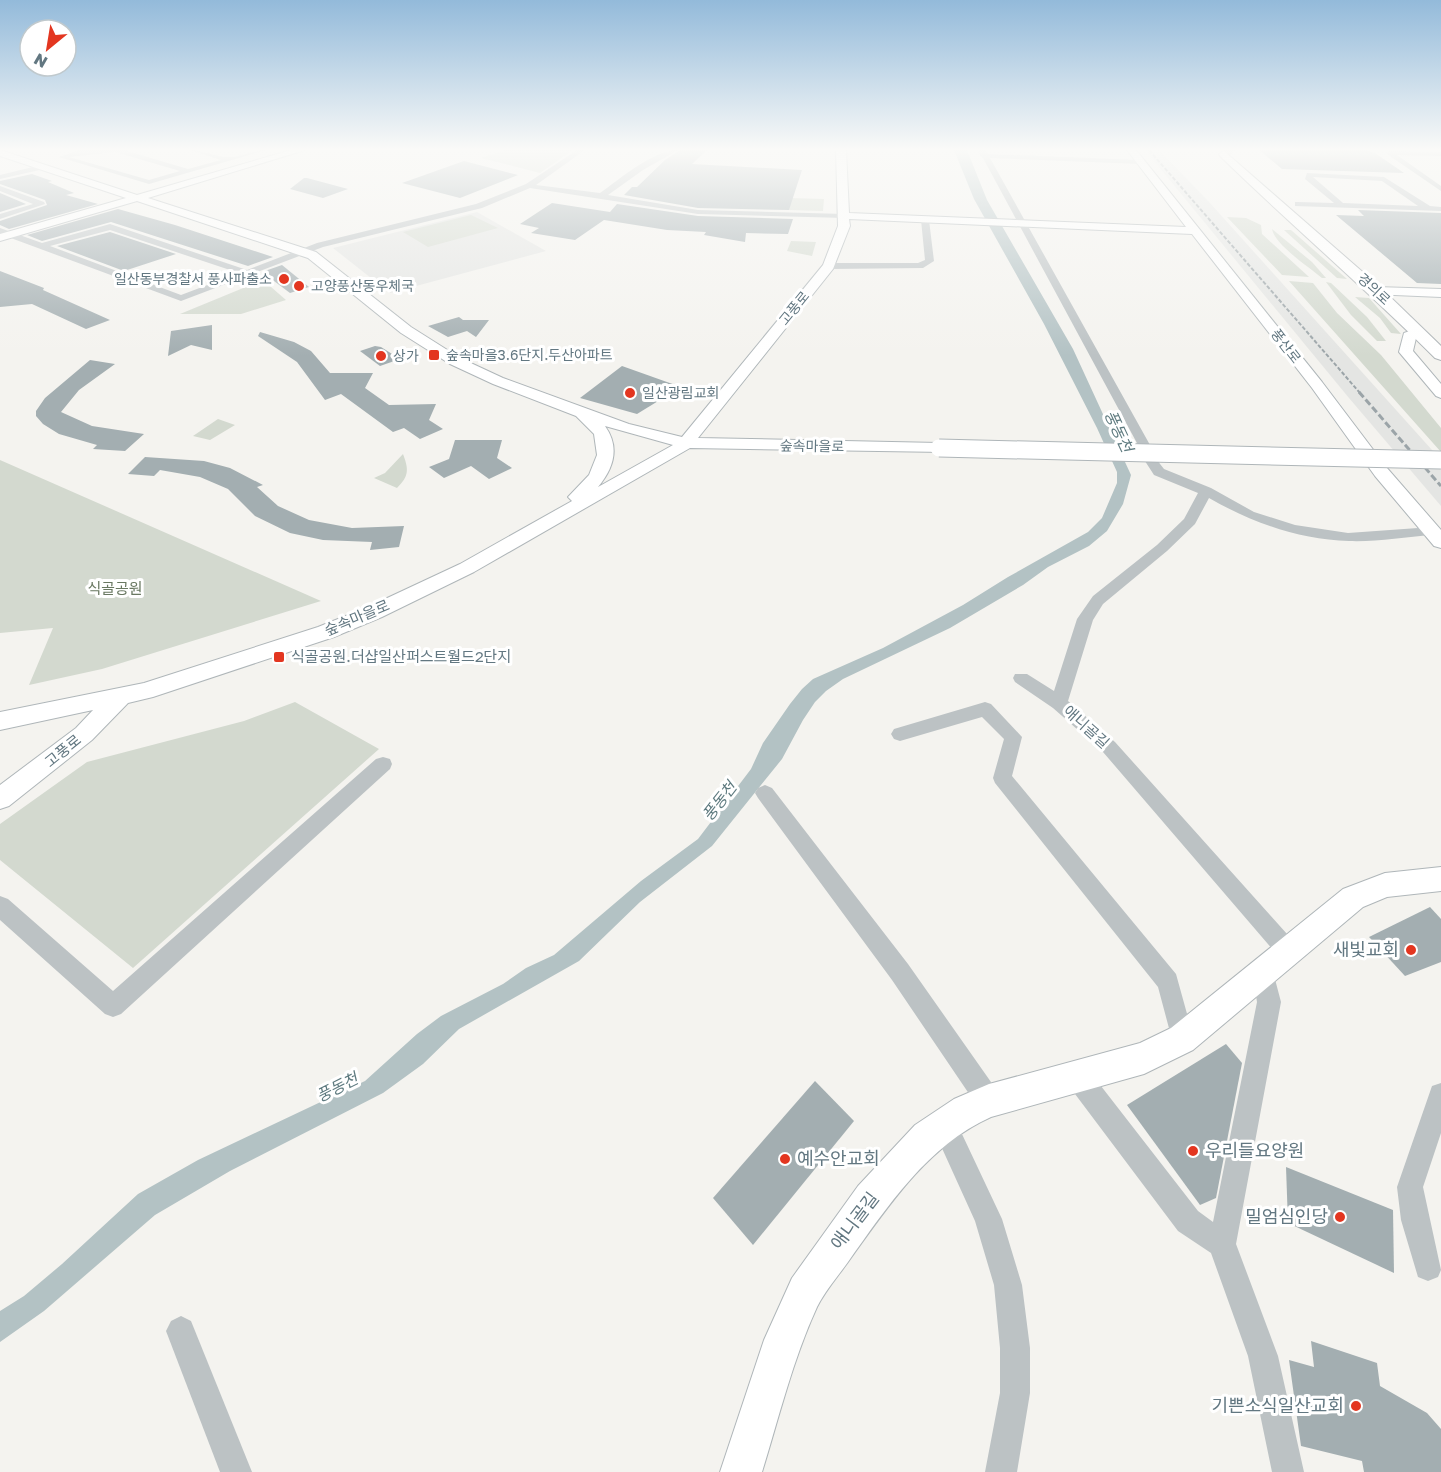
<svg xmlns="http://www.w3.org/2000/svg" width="1441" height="1472" font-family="'Golos Text','Noto Sans KR',sans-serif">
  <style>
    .built { fill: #e4e5e3 }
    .green { fill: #d3d9cf }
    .water { fill: #b3c2c4 }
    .building { fill: #a3aeb1 }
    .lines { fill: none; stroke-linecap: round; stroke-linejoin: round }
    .primary-tunnel { stroke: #c8cece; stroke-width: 12; stroke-dasharray: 12 6; stroke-linecap: butt }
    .secondary-casing { stroke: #afb6b9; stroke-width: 2 }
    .primary-casing { stroke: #aeb4b7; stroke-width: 2 }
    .street { fill: #bcc2c4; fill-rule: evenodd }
    .secondary { fill: #fff; fill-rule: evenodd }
    .primary { fill: #fff; fill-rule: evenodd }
    .rail-far1 { stroke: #9ba4a8; stroke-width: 2; stroke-dasharray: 4 2; stroke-linecap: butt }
    .rail { stroke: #9ba4a8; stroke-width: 3; stroke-dasharray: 7 3; stroke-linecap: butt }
    .secondary-bridge-casing { stroke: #afb6b9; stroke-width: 19; stroke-linecap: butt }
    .secondary-bridge { stroke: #fff; stroke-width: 17 }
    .poi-dot { fill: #e33620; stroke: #fff; stroke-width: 2 }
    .labels { text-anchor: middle; stroke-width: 6; stroke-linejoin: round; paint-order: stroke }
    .far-poi-label { font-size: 14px; fill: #627781; stroke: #fff; text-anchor: start }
    .far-street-label { font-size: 14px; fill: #627781; stroke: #fff }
    .park-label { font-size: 15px; fill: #697861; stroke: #fff }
    .street-label { font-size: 15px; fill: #627781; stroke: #fff }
    .poi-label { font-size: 15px; fill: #627781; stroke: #fff; text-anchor: start }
    .water-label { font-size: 16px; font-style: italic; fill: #5e7a7f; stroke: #fff }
    .near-poi-label { font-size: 18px; fill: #627781; stroke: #fff; text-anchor: end }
    .near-street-label { font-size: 18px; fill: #627781; stroke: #fff }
  </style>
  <rect width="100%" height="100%" fill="#f4f3ef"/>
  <g class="built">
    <path d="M1145,150H1159L1210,203L1441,460V506L1349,398Z"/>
    <path d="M477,212L546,251L390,293L333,248Z"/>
  </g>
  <g class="green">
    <path d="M505,150H573L540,173L481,158Z"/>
    <path d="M790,198L824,199L823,211L789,210Z"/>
    <path d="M471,215L498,228L428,247L403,232Z"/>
    <path d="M1227,217L1246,218L1261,225L1262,234L1309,277L1282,275Z"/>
    <path d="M1272,229L1312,262L1326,278H1322C1309,267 1275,245 1272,229Z"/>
    <path d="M1284,230H1291L1347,279L1337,278Z"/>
    <path d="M791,241L816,242L812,256L787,251Z"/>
    <path d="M263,280L286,300L241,314H180Z"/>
    <path d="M1289,281L1313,283L1337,313L1381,355L1441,428V452Z"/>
    <path d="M1326,282L1331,283L1367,317L1386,341H1377L1351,315Z"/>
    <path d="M1355,297L1369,298L1401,334L1391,333L1380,318Z"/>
    <path d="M218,419L235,425L210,440L193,436Z"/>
    <path d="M403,454C409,470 409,476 397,488L374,478L385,473Z"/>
    <path d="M0,460L321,601L102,669L29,685L53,628L0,633Z"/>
    <path d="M295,702L379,749L133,968L0,860V824L87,762L244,721Z"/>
  </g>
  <path class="water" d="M954,150H967L987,200L1073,349L1131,475L1123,504L1107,531L1089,546L1048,567L1023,585L950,628L843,679L826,691L815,702L803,720L782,759L712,846L640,902L579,961L459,1029L423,1064L383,1093L230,1171L155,1215L44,1311L0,1342V1311L24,1296L62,1264L138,1194L198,1160L365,1081L417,1034L441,1016L503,984L526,968L554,955L641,881L698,839L751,769L763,743L790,704L802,689L813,679L883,648L963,605L1008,577L1088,532L1102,518L1117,483V472L1097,428L1044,324L974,199Z"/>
  <g class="building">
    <path d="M680,150H707L692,164L802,170L789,210L698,208L624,195L632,187H637L665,160Z"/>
    <path d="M1259,150H1365L1375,153L1404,173L1282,169Z"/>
    <path d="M464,161L518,175L460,198L402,183Z"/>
    <path d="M32,174L52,181L48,182L74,193L66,195L98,204L9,229L0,225V221L47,205L45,200L0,184V181Z"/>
    <path d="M304,178H307L348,189L323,198L290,189Z"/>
    <path d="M0,193L26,204L0,212Z"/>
    <path d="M552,203L610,212L617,204L698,216L793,219L788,234L746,233L745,242L704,235L706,232L667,230L604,220L575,240L531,233L539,228L520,224Z"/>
    <path d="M118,209L175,225L273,257L248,266L111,222L42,241L27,235Z"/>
    <path d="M1358,210L1441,213V284L1417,283L1336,215L1364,216Z"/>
    <path d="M110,232L176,254L124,271L57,246Z"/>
    <path d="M282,265L309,287L290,293L262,272Z"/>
    <path d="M0,271L44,288L43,290L110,320L86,329L32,304L0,307Z"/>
    <path d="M459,317L463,320H489L476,337L467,331L448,337L428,326Z"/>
    <path d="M212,325V350L191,345L168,356L171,331Z"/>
    <path d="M260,332L294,342L311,351L330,373H373L365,388L389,405L436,404L429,420L443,429L420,439L404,428L393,432L341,394L325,400L297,362L258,336Z"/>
    <path d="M375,346L381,347L400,359L380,366L360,351Z"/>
    <path d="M90,360L115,364L79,390L61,412L92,426L144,434L125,451L93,449L97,445L59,434L43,424L36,416V411L45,398Z"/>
    <path d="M622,366L681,387L637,414L580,398Z"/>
    <path d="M455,440H502L497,458L512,468L489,479L471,466L444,478L429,467L449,459Z"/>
    <path d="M145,457L204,461L230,468L263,485L257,487L278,506L309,520L352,528L404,526L399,547L370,550L372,542L323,540L290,533L255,516L228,489L200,477L160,470L154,476L128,474Z"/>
    <path d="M1430,907L1441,919V962L1405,976L1369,937Z"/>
    <path d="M1226,1044L1242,1063L1216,1198L1200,1205L1127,1105Z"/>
    <path d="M815,1081L854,1121L753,1245L713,1198Z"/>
    <path d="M1286,1167L1393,1210L1394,1273L1288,1223Z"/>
    <path d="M1311,1341L1377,1363L1380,1386L1427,1413L1441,1429V1472H1364L1362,1461L1301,1446L1289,1360L1314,1367Z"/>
  </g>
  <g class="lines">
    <path class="primary-tunnel" d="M1227,150L1231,154"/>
    <defs>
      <g id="secondary">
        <path d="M0,150L137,195L291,150H305L148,198L316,252L411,327L460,358L503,378L629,424L682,437L823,265L838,226L836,150H846L849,213L1186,227L1127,150H1136L1322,382L1387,468L1441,530V548L1434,546L1375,476L1312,388L1192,234L849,219L850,226L833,269L698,438L939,443L945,444L947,448L945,452L690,448L474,572L382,617L334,637L153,697L128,703L92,740L9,806L0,809V785L76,728L93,710L0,730V712L144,683L318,627L368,607L460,564L572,501L568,497L589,475L597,455L594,434L576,416L493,384L450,364L401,333L308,258L137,201L0,241V234L126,198L0,156ZM605,426L673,445L598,487C614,468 620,447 605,426Z"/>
        <path d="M1376,287L1441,289V297L1371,294L1370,291Z"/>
        <path d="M1418,328L1425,332L1416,338L1413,351L1441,384V398L1436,396L1399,352L1404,333Z"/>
        <path d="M1441,867V891L1387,897L1363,907L1193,1050L1144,1074L991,1117C928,1145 887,1207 848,1262C838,1276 825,1291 817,1307C793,1359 779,1417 762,1472H720L764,1340L792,1278L858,1186L915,1125L954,1099L989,1084L1140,1043L1171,1028L1343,889L1385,873Z"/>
      </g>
      <path id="primary" d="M1224,151L1381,288L1441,346V360L1435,358C1366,289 1291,225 1220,156L1219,154Z"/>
    </defs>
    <use href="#secondary" class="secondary-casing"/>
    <use href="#primary" class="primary-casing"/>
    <g class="street">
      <path d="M79,150H124L188,169L221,160L190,150C203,150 215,157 228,157C241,158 253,150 266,150L149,184L59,157ZM115,152L180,171L149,180L69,157Z"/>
      <path d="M577,150H585L536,185L600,193C620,179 653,150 678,150L643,170L608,195L698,210L845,214L849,216L845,218L698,214L530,188L482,208L323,247L181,301L0,234V228L42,243L110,224L247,270L317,243L476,204L526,184ZM110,230L239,273L181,295L50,246Z"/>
      <path d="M979,150H986L988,154L1140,160L1144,162L1140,164L990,158L1150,445L1148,448L1144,449L1138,445L983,158L980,156Z"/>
      <path d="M1389,151L1441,152V156L1397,155L1441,186V191L1387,154Z"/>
      <path d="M41,165L44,169L0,179V175Z"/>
      <path d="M1307,173L1384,177L1430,206L1441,207V211L1295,206V202H1298L1334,203L1305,179ZM1313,177L1382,181L1418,206L1343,203Z"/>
      <path d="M0,186L44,202L45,204L0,219V214L33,204L0,191Z"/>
      <path d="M925,218L929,220L934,261L923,268L829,269L824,266L829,263H918L925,260L921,220Z"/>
      <path d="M1149,454L1153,455L1164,469L1211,488L1254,512L1295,525L1348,533L1432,527L1439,531L1432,535C1405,537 1376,542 1349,541C1299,540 1251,522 1209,498L1195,524L1167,551L1103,604L1093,620L1068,701L1115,742L1296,944L1299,951L1296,958L1288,961L1280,958L1103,752L1053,708L1015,682L1013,678L1015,674H1027L1054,691L1077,619L1093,596L1157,545L1184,519L1198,493L1154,475L1143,458Z"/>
      <path d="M985,702L991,704L1022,737L1012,776L1176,974L1194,1039L1190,1047L1182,1051L1174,1047L1158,987L995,783L993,778L1004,739L982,717L900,741L894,739L891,734L894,729Z"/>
      <path d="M383,757L390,759L392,764L390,769L121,1014L113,1017L105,1014L0,920V896L8,899L113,991L376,759Z"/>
      <path d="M765,785L772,788L908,964L998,1092L1001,1101L998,1110L989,1113L980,1110L892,980L758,798L755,793L758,788Z"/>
      <path d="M1263,961L1271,964L1281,1002L1236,1244L1278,1356L1304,1472H1272L1248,1356L1211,1253L1178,1231L1069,1086L1066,1077L1069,1068L1078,1065L1087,1068L1198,1211L1213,1222L1257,1002L1252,972L1255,964Z"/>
      <path d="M1441,1083V1133L1423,1187L1441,1270L1438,1277L1428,1281L1418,1277L1401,1220L1397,1187L1432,1086Z"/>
      <path d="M944,1111L953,1115L1002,1219L1022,1285L1030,1348V1393L1017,1472H985L1000,1393V1348L994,1285L975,1221L931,1124L935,1115Z"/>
      <path d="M181,1316L191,1321L252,1472H220L166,1331L171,1321Z"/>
    </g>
    <use href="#secondary" class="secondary"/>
    <use href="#primary" class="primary"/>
    <path class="rail-far1" d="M1149,150L1360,393"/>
    <path class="rail" d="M1359,392L1441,486"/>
    <defs>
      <path id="secondary-bridge" d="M939,448L1441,460"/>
    </defs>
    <use href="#secondary-bridge" class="secondary-bridge-casing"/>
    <use href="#secondary-bridge" class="secondary-bridge"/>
  </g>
  <linearGradient id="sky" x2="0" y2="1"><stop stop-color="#93bada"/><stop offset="0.42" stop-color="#fafaf8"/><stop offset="1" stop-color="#fafaf8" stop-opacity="0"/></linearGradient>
  <rect width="1441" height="356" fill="url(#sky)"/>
  <g class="poi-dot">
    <circle cx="284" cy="279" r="6"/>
    <circle cx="299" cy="286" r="6"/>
    <rect x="428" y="349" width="12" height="12" rx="3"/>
    <circle cx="381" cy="356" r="6"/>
    <circle cx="630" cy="393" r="6"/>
    <rect x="273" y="651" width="12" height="12" rx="3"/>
    <circle cx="1411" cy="950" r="6"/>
    <circle cx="1193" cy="1151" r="6"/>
    <circle cx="785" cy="1159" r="6"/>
    <circle cx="1340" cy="1217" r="6"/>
    <circle cx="1356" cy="1406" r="6"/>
  </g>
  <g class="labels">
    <g class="far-poi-label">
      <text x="272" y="284" text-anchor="end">일산동부경찰서 풍사파출소</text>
      <text x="311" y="291">고양풍산동우체국</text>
      <text x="446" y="360">숲속마을3.6단지.두산아파트</text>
      <text x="393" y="361">상가</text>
      <text x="642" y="398">일산광림교회</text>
    </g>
    <g class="far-street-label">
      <text transform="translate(1374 289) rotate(43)" y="5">경의로</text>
      <text transform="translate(794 308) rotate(-51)" y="5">고풍로</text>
      <text transform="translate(1286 346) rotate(52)" y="5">풍산로</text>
      <text transform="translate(812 446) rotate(1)" y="5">숲속마을로</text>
    </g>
    <g class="park-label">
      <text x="115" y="594">식골공원</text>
    </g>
    <g class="street-label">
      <text transform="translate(357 618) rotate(-23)" y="5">숲속마을로</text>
      <text transform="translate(1086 727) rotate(42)" y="5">애니골길</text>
      <text transform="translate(63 751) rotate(-39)" y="5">고풍로</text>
    </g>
    <g class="poi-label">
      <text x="291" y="662">식골공원.더샵일산퍼스트월드2단지</text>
    </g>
    <g class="water-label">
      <text transform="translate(1119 431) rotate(65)" y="6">풍동천</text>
      <text transform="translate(719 801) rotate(-52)" y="6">풍동천</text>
      <text transform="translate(337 1087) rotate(-27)" y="6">풍동천</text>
    </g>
    <g class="near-poi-label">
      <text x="1399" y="956">새빛교회</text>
      <text x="1205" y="1157" text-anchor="start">우리들요양원</text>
      <text x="797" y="1165" text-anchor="start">예수안교회</text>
      <text x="1328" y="1223">밀엄심인당</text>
      <text x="1344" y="1412">기쁜소식일산교회</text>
    </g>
    <g class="near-street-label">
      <text transform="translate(855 1221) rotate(-53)" y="6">애니골길</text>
    </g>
  </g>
  <g transform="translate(48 48) rotate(210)"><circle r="28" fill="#ffffff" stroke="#c0c9cd" stroke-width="1.5"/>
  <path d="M0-4.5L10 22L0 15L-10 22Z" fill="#e33620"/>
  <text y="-9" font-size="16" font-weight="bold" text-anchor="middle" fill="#627781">N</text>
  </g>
</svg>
